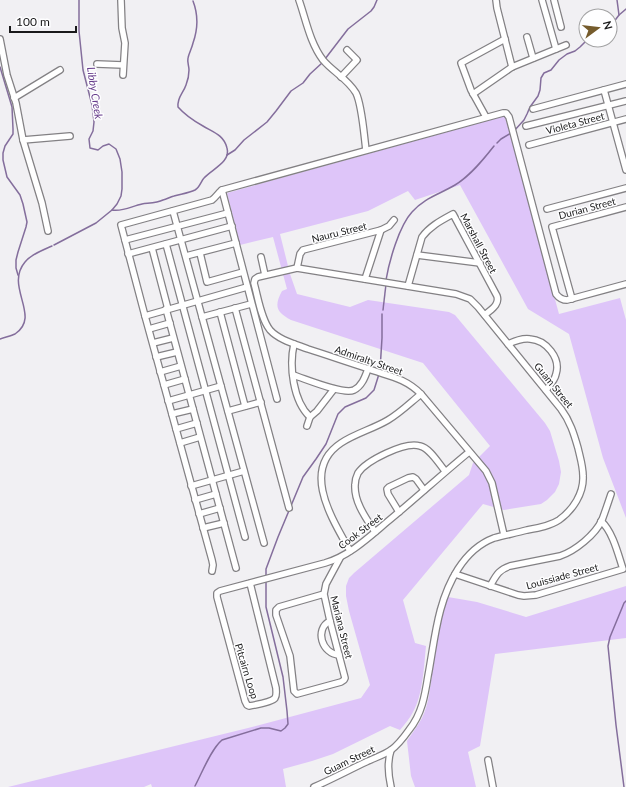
<svg xmlns="http://www.w3.org/2000/svg" width="626" height="787" font-family="Lato,sans-serif">
  <style>
    .green { fill: #dec5f9 }
    .lines { fill: none; stroke-linecap: round; stroke-linejoin: round }
    .stream { stroke: #846e9c; stroke-width: 1.5 }
    .minor-casing { stroke: #838184; stroke-width: 8 }
    .minor { stroke: #fff; stroke-width: 5.5 }
    .labels { text-anchor: middle; stroke-width: 3; stroke-linejoin: round; paint-order: stroke }
    .street-label { font-size: 10px; fill: #19191a; stroke: #fefeff }
    .water-label { font-size: 11px; font-style: italic; fill: #673d8c; stroke: #fefeff }
  </style>
  <rect width="100%" height="100%" fill="#f1f0f3"/>
  <g class="green">
    <path d="M505,116L559,314L620,298L626,320V518L603,458L569,334L528,309L460,185L415,200L408,191L368,211L280,234L290,274L297,294L350,307L368,300L449,312L455,315L545,423L550,431L559,461L561,472L559,484L555,492L547,500L541,504L504,510L483,504L403,600L415,643L426,646C424,665 423,695 413,712C410,718 405,724 400,730L390,726L333,754L312,761L283,769L286,787H152L151,784L144,787H8L248,728L361,698L370,685L349,611L346,596V586L349,578L354,573L469,475L473,463L490,446L423,363L291,320C276,312 274,306 282,291L287,289L273,237L240,245L227,193Z"/>
    <path d="M626,586V638L495,654L480,746L468,752L476,787H415L411,776L407,741C412,733 418,726 422,718C429,704 430,688 432,673C436,647 439,622 448,597L477,602L526,617Z"/>
  </g>
  <g class="lines">
    <g class="stream">
      <path d="M617,0L619,15"/>
      <path d="M610,27L619,15L626,9"/>
      <path d="M0,54V59"/>
      <path d="M325,59L348,29L371,11L374,7L377,0"/>
      <path d="M0,67L12,107L13,129V134L5,146L3,153V160L7,177L20,195L23,204L27,222L26,227L18,252L16,260V268L18,275"/>
      <path d="M514,131L524,120L527,114L530,107L538,96L540,90L541,78L544,73L551,70L559,60L567,54L575,51L580,47L587,40"/>
      <path d="M497,143L501,139L511,133"/>
      <path d="M227,155L235,150L244,140L267,122L276,111L291,91L303,83L310,74L322,63"/>
      <path d="M112,210C123,212 132,206 142,204C149,203 157,203 163,200C167,199 170,197 174,196C181,194 189,193 195,190C200,187 201,181 204,178C212,169 231,162 227,148C224,135 213,132 203,126C194,121 185,115 178,107C177,97 183,94 186,85C188,80 189,75 189,70C189,66 187,62 188,58C189,53 192,48 193,43C198,29 198,14 193,1"/>
      <path d="M54,245L96,223L112,210L117,204L121,196L122,189V172L120,159L116,149L109,144L103,146L98,150L90,148L89,139L93,131L94,122L92,105L83,70L79,31V0"/>
      <path d="M386,280C389,262 399,226 412,212C424,198 440,194 455,185C470,176 483,160 494,146"/>
      <path d="M383,310L386,284"/>
      <path d="M0,339C5,337 11,336 15,334C42,316 4,287 25,262C31,254 43,250 52,246"/>
      <path d="M380,370L382,338V314"/>
      <path d="M266,577V569L278,537L303,477L316,459L326,444L338,414L345,407L366,398L374,390L379,374"/>
      <path d="M195,786C202,773 211,749 222,740L261,728H269L281,731L285,728L288,724L287,711L283,677L266,607V581"/>
      <path d="M624,787L616,725L608,646L610,637L622,608L624,603L626,601"/>
    </g>
    <defs>
      <g id="minor">
        <path d="M121,0L122,28L125,43L123,75"/>
        <path d="M299,0C306,20 310,43 323,60C333,72 348,79 356,93C362,105 364,135 366,150"/>
        <path d="M496,0L497,8L512,67"/>
        <path d="M542,0L556,49"/>
        <path d="M554,0L561,27"/>
        <path d="M527,37L533,58"/>
        <path d="M0,39L7,75L16,103L23,140L42,203L48,231"/>
        <path d="M97,64L123,65"/>
        <path d="M341,77L357,60L347,50"/>
        <path d="M604,90L626,170"/>
        <path d="M473,94L512,67L566,45"/>
        <path d="M14,98L60,70"/>
        <path d="M533,109L626,84"/>
        <path d="M486,117L471,90L461,63L505,39"/>
        <path d="M526,126L626,101"/>
        <path d="M23,140L70,136"/>
        <path d="M529,145L626,119"/>
        <path d="M222,190L277,399"/>
        <path d="M547,209L626,188"/>
        <path d="M173,211L264,543"/>
        <path d="M125,240L228,213"/>
        <path d="M166,244L245,537"/>
        <path d="M152,248L168,309"/>
        <path d="M200,253L207,282L243,272"/>
        <path d="M128,254L232,226"/>
        <path d="M417,255L480,263"/>
        <path d="M186,256L236,243"/>
        <path d="M261,257L265,275"/>
        <path d="M297,268L300,254L303,250L381,230L389,226L394,220"/>
        <path d="M365,279L381,230"/>
        <path d="M408,286L422,237C430,226 442,220 453,214L497,296C500,305 490,310 485,315"/>
        <path d="M572,299L552,227L626,207"/>
        <path d="M235,308L289,508"/>
        <path d="M166,309L236,568"/>
        <path d="M220,312L245,406"/>
        <path d="M145,316L247,287"/>
        <path d="M202,317L251,304"/>
        <path d="M149,329L170,323"/>
        <path d="M153,343L173,338"/>
        <path d="M294,344C289,366 293,401 310,417"/>
        <path d="M508,344C515,341 522,338 530,339C546,340 561,358 556,374C555,380 550,385 546,390"/>
        <path d="M156,357L177,352"/>
        <path d="M160,372L181,366"/>
        <path d="M293,375C306,379 343,395 354,390C362,386 365,377 368,369"/>
        <path d="M164,385L185,379"/>
        <path d="M168,401L221,386"/>
        <path d="M228,411L261,402"/>
        <path d="M172,414L193,409"/>
        <path d="M307,426L310,417L317,411L334,389"/>
        <path d="M176,429L197,423"/>
        <path d="M180,443L200,437"/>
        <path d="M191,486L244,471"/>
        <path d="M195,500L216,494"/>
        <path d="M399,512L388,494L387,489L389,487L408,478L413,477L416,479L424,490"/>
        <path d="M199,514L220,508"/>
        <path d="M203,528L224,523"/>
        <path d="M375,532C366,518 354,502 355,485C355,481 356,477 358,473C366,461 405,441 420,446C430,448 439,464 445,471"/>
        <path d="M350,551C333,520 300,470 341,443C356,433 373,429 388,420C400,413 410,403 421,394"/>
        <path d="M212,571L213,565L212,560L145,316L121,225L212,200C216,197 218,193 222,190L503,113H506L509,117L556,294C559,298 562,300 567,300L626,284"/>
        <path d="M455,574L518,595L524,596L536,595L623,569C618,554 613,532 601,521"/>
        <path d="M250,583L276,688C276,691 277,695 275,698C272,702 255,705 249,706L247,705L245,701L217,597V593L220,591L325,563C349,556 368,538 387,522C415,499 441,475 469,452"/>
        <path d="M490,586C496,576 498,570 510,566L560,556C575,551 595,535 602,520C605,512 608,503 611,494"/>
        <path d="M324,594L279,607L276,610V615L290,656L294,691L297,694L341,682L344,680L345,678L330,621L324,594L326,584L340,558"/>
        <path d="M330,621C314,629 322,654 339,655"/>
        <path d="M391,750C387,762 388,774 391,787"/>
        <path d="M488,760L493,787"/>
        <path d="M314,787C332,779 349,770 366,762C374,758 384,755 391,750C398,745 404,737 409,730C422,714 425,695 428,676C435,639 437,602 458,569C467,555 478,544 494,538C505,535 516,533 527,530C538,528 550,526 559,520C573,510 584,493 583,476C583,466 580,457 578,448C574,434 570,421 561,409L478,307L470,299L456,294L297,268L258,277L255,279L254,283C258,297 261,319 270,330C279,340 295,344 308,349C327,355 347,362 366,368C387,376 404,377 421,394L486,471L492,483L504,535"/>
      </g>
    </defs>
    <use href="#minor" class="minor-casing"/>
    <use href="#minor" class="minor"/>
  </g>
  <g class="labels">
    <g class="street-label">
      <text transform="translate(575 123) rotate(-15)" y="4">Violeta Street</text>
      <text transform="translate(587 208) rotate(-15)" y="4">Durian Street</text>
      <text transform="translate(339 232) rotate(-14)" y="4">Nauru Street</text>
      <text transform="translate(479 243) rotate(62)" y="4">Marshall Street</text>
      <text transform="translate(369 360) rotate(19)" y="4">Admiralty Street</text>
      <text transform="translate(554 385) rotate(51)" y="4">Guam Street</text>
      <text transform="translate(360 531) rotate(-37)" y="4">Cook Street</text>
      <text transform="translate(562 576) rotate(-15)" y="4">Louissiade Street</text>
      <text transform="translate(342 627) rotate(76)" y="4">Mariana Street</text>
      <text transform="translate(247 671) rotate(73)" y="4">Pitcairn Loop</text>
      <text transform="translate(349 760) rotate(-26)" y="4">Guam Street</text>
    </g>
    <g class="water-label">
      <text transform="translate(95 93) rotate(81)" y="4">Libby Creek</text>
    </g>
  </g>
  <g transform="translate(598 28) rotate(75)"><circle r="19" fill="#fefeff" stroke="#a2a2a3"/>
  <path d="M0-3L7 15L0 10L-7 15Z" fill="#755b2c"/>
  <text y="-6" font-size="11" font-weight="bold" text-anchor="middle" fill="#19191a">N</text>
  </g>
  <path d="M10 26v6h66v-6" fill="none" stroke="#19191a" stroke-width="2"/>
  <text x="16" y="26" font-size="12" fill="#19191a" stroke="#fefeff" stroke-width="3" paint-order="stroke">100 m</text>
</svg>
